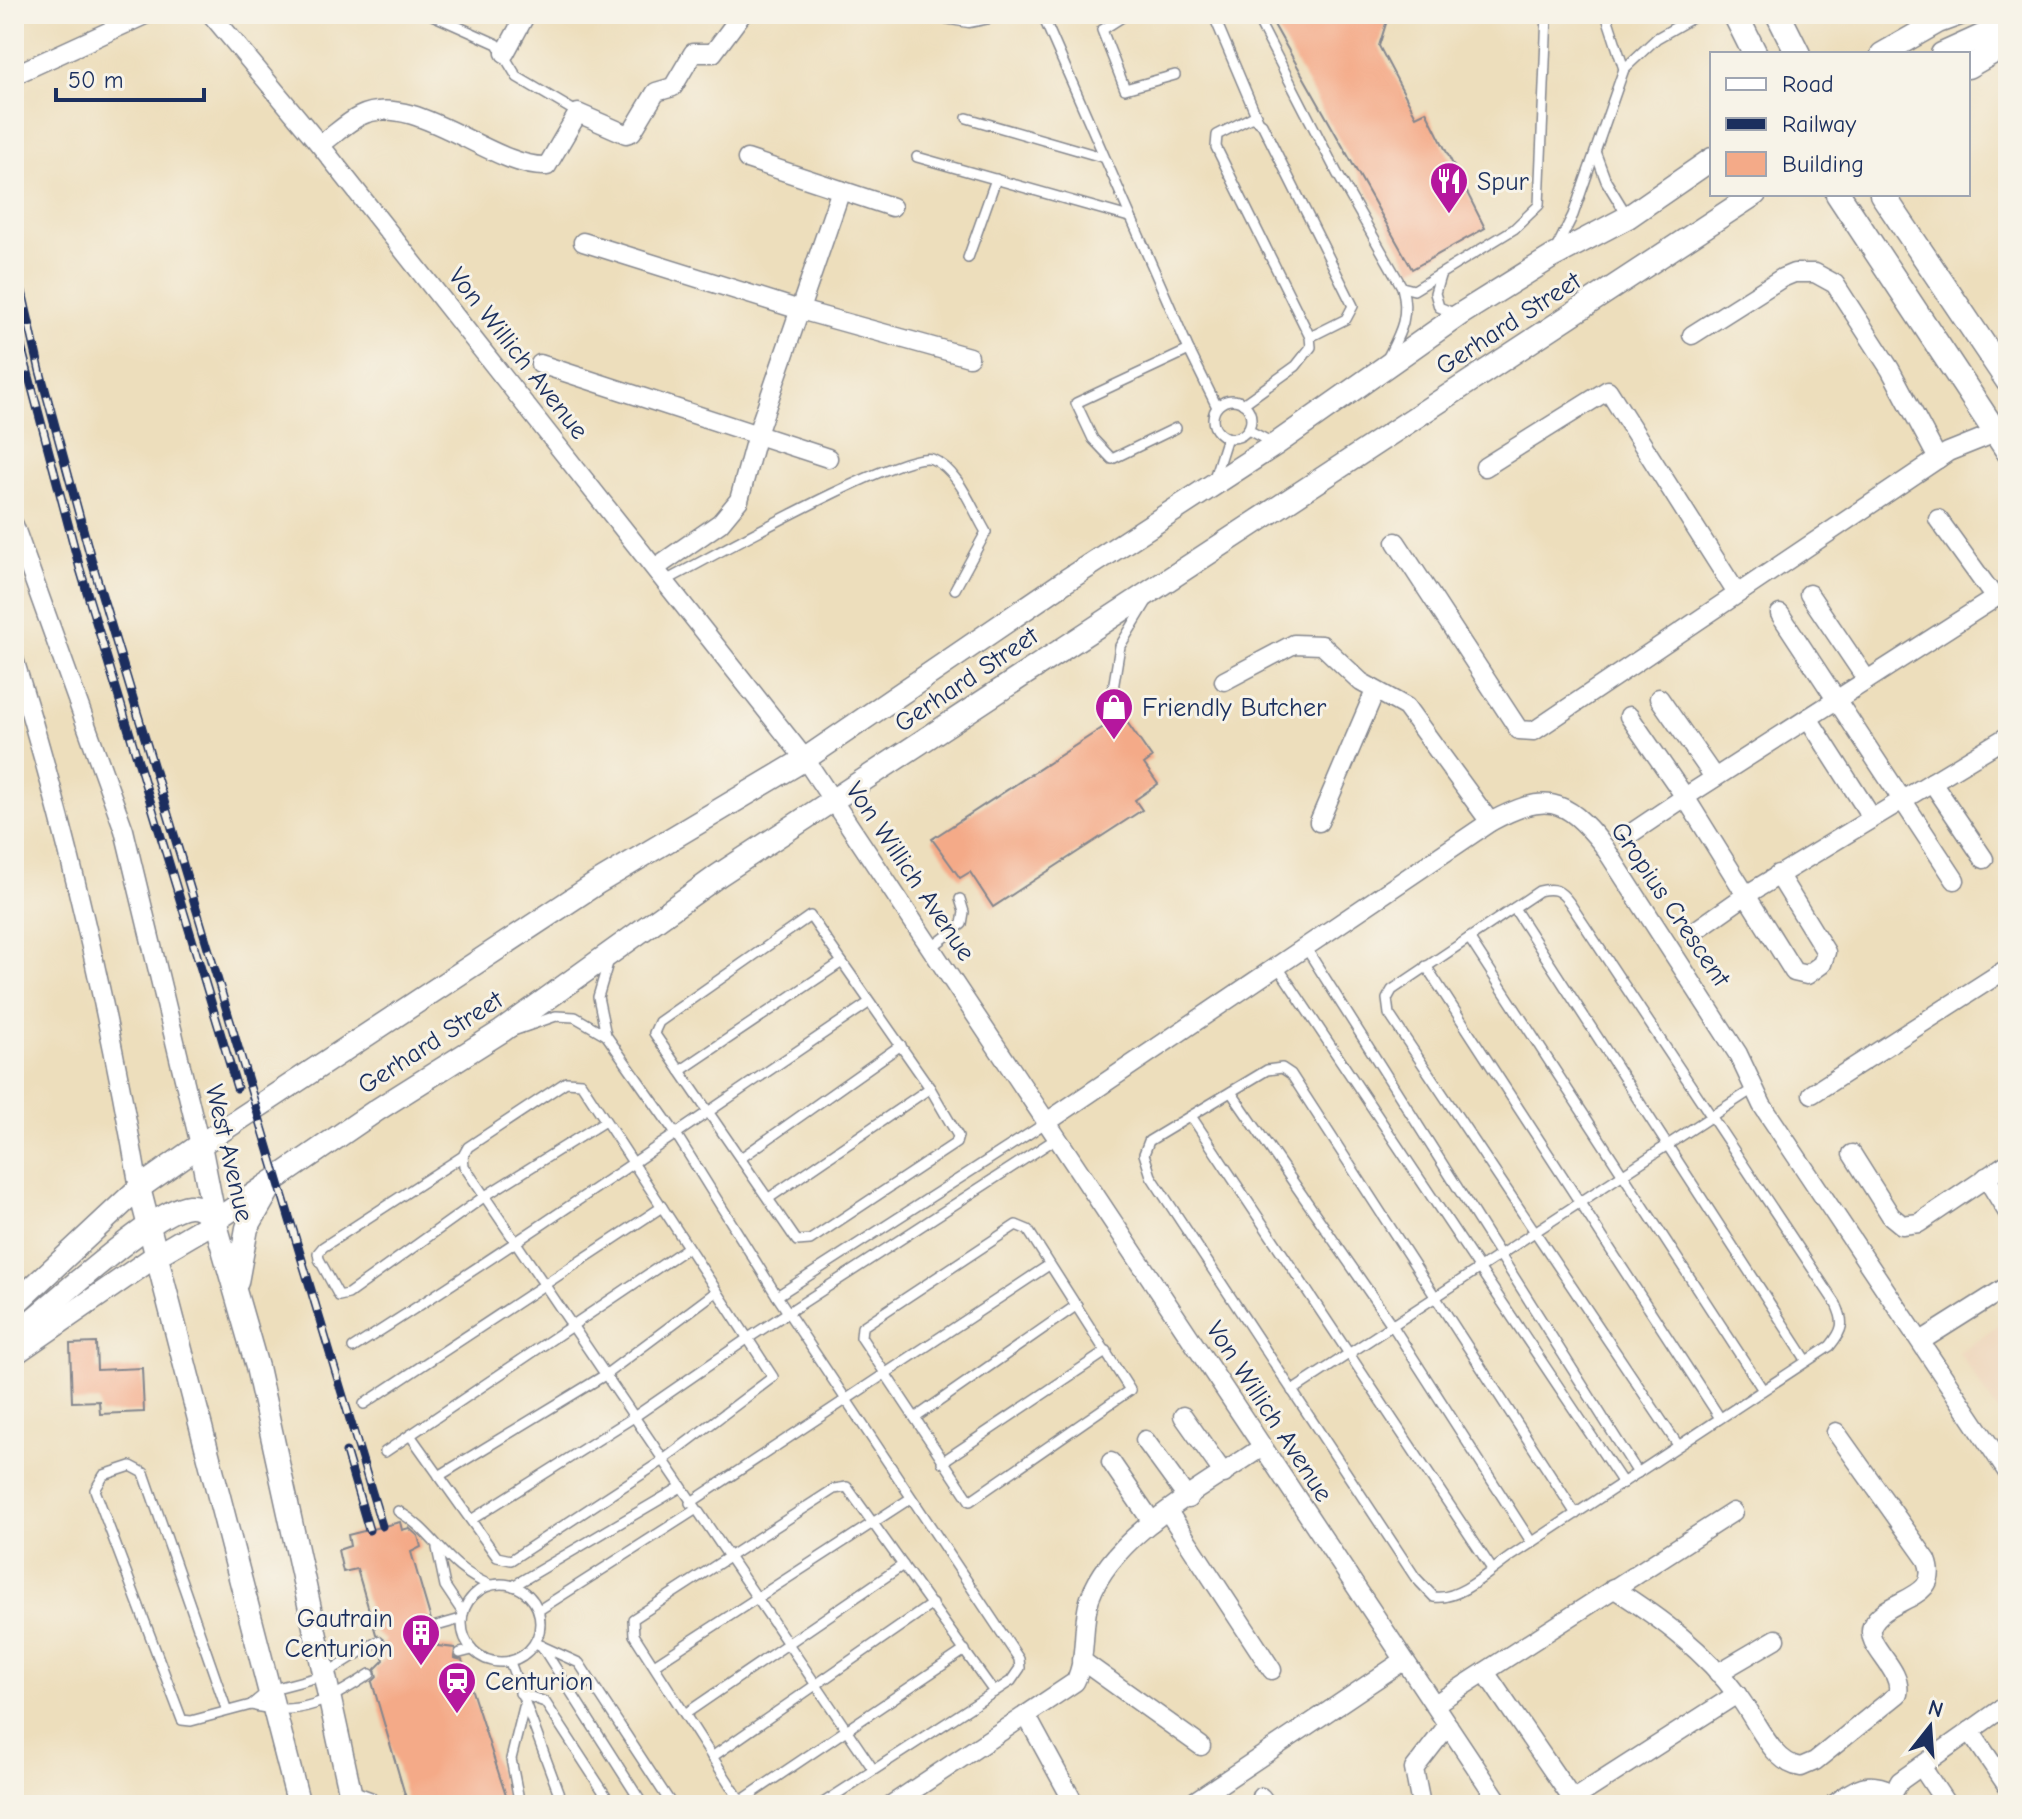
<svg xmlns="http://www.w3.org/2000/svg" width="2022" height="1819" font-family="'Comic Neue',sans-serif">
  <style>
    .built { fill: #eed6bb }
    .building { fill: #f4aa88 }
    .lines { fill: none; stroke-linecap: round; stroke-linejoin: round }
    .service-casing { stroke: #84868d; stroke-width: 12 }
    .minor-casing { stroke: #84868d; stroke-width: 21 }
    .tertiary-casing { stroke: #84868d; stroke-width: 25 }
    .secondary-casing { stroke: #84868d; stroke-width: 27 }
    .service { stroke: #fff; stroke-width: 9 }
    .minor { stroke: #fff; stroke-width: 18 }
    .tertiary { stroke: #fff; stroke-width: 22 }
    .secondary { stroke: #fff; stroke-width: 24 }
    .rail-casing { stroke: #1b2f5e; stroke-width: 9 }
    .rail { stroke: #f7f3e8; stroke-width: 6; stroke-dasharray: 18; stroke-linecap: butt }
    .labels { text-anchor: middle; stroke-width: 6; stroke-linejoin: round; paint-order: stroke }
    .poi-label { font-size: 26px; fill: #1b2f5e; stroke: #f7f3e8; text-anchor: start }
    .street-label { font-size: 26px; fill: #1b2f5e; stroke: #f7f3e8 }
  </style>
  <rect width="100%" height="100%" fill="#f7f3e8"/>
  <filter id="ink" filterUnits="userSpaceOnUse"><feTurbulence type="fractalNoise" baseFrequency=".0125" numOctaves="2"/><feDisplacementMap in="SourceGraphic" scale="16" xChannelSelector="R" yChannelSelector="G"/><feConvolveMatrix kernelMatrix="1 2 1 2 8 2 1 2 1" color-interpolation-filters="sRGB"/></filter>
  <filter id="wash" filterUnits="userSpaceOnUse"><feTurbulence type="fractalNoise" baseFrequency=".006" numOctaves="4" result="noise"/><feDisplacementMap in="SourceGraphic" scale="32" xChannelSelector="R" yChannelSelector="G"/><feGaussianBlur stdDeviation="1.8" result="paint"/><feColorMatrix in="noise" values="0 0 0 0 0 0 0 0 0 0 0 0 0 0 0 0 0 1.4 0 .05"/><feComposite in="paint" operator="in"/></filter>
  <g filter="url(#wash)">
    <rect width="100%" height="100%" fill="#eddebc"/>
    <path class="built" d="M2008,1319V1426L1959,1353Z"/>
    <g id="blocks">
      <g class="building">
        <path d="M1268,14H1389L1379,46L1416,116L1426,111L1485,228L1412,269Z"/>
        <path d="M1122,715L1152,758L1144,764L1158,784L1135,800L1142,810L993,907L970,872L960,878L932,839Z"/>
        <path d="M96,1343L97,1370L142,1368L144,1412L100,1414L99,1401L72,1402L70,1344Z"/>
        <path d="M400,1522L402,1530L409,1528L418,1536L421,1547L411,1552L431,1620L426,1630L435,1634L438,1646L455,1648L454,1658L462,1660L509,1805H408L372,1682L377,1677L375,1669L384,1660L380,1648L385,1640L376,1634L357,1569L343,1572L338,1550L350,1546L348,1535Z"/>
      </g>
    </g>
  </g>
  <g filter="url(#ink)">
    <use href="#blocks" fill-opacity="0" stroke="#84868d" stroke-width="2"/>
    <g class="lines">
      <defs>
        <g id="service">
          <path d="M430,14L497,44L517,77L578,113"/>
          <path d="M1042,14L1189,350"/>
          <path d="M1127,14L1102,30L1125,89L1175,75"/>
          <path d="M1213,14L1258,120"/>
          <path d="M1255,14L1337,173L1402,287L1414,290L1514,229L1539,205L1547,14"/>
          <path d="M1606,14L1624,69"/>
          <path d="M967,118L1102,157"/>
          <path d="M1596,154L1606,181L1628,217"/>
          <path d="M917,157L1129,217"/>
          <path d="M1555,251L1573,215L1624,69L1657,38L1699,14"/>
          <path d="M968,258L996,179"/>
          <path d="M1440,276L1435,293L1439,307L1458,315"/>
          <path d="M1387,359C1400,333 1410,317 1402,287"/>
          <circle cx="1232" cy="419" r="19"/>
          <path d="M1243,404L1296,366L1311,347L1310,337L1216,147L1217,135L1252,117L1262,124L1353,306L1346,319L1310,337"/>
          <path d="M1176,428L1112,459L1093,439L1076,403L1189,350L1217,407"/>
          <path d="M1248,430L1273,443"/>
          <path d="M1214,478L1227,437"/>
          <path d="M665,581C704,561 904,448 932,459C959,470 972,509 986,532L955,589"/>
          <path d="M1108,696L1113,689L1120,646L1146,603"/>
          <path d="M1514,908L1807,1361"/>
          <path d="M1469,938L1763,1390"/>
          <path d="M931,948L962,924L964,912L960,899"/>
          <path d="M1306,948L1638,1473"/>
          <path d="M608,963L598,997L606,1035L676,1134L777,1296L1019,1659L1020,1668L1011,1681L820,1805"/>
          <path d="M1426,966L1720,1418"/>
          <path d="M1278,967L1623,1483"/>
          <path d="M513,1031L556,1016L575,1017L606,1035"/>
          <path d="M680,1071L842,962"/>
          <path d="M1231,1092L1392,1325L1532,1543"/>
          <path d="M1191,1116L1492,1569"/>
          <path d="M463,1156L464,1166L873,1769"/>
          <path d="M741,1158L901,1045"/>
          <path d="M769,1198L930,1088"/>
          <path d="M1016,1225L1028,1230L1130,1390L970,1501L861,1337L862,1327Z"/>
          <path d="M777,1296L1047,1122"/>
          <path d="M353,1348C528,1237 698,1118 870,1002L930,1088L958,1136L956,1143L810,1240L797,1241L654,1033L659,1022L810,916L870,1002"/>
          <path d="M1292,1391L1753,1089"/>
          <path d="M364,1404L662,1207"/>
          <path d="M915,1418L1077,1305"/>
          <path d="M410,1435L497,1557L511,1560L662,1461L773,1377L581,1083L566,1082L468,1147L463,1156L323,1247L318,1253L319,1259L339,1296L348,1294L485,1196L605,1121"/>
          <path d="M385,1452L687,1248"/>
          <path d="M942,1462L1107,1351"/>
          <path d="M439,1476L605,1375L717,1291"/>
          <path d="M690,1503L1049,1265"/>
          <path d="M398,1511C436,1533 445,1567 490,1585"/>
          <path d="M1576,1514L1291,1074L1282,1068L1267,1070L1149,1141L1144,1154L1151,1176L1415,1577L1434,1597C1460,1601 1493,1568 1513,1555C1619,1485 1725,1415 1830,1346C1843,1330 1845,1323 1836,1304L1569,902C1560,890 1554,887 1539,891L1392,990L1387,999L1389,1014L1678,1445"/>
          <path d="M471,1520L634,1417L747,1339L1057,1138"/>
          <path d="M437,1548L445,1586L463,1613"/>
          <circle cx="501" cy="1623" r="39"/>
          <path d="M513,1586L681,1487"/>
          <path d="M539,1610L695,1510"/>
          <path d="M433,1627L461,1619"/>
          <path d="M535,1643L579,1663L672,1805"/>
          <path d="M541,1645L643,1805"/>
          <path d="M460,1653L472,1650"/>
          <path d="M510,1662L563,1805"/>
          <path d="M654,1665L911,1498"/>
          <path d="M520,1693L545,1702L612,1805"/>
          <path d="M251,1705C299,1718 331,1700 370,1674"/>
          <path d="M227,1711L144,1473L131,1466L104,1475L95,1490L182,1720L191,1721L251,1705L269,1690L322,1676L378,1641"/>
          <path d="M685,1714L903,1565"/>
          <path d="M712,1757L932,1604"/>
          <path d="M352,1790L371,1797L377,1805"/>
          <path d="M741,1801L965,1650"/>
          <path d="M520,1805L511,1759L524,1707"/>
          <path d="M743,1805L634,1635L633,1619L834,1489L847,1487L994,1692"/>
        </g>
        <g id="minor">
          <path d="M211,14L320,145L805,759L1501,1805"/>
          <path d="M945,14L969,18L989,14"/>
          <path d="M505,53L526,14"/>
          <path d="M14,75L147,14"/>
          <path d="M320,145C333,136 346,123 360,116C414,89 493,169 547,166L578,113L626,134L632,132L656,92L673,87L693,53H713L742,14"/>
          <path d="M747,159L892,207"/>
          <path d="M583,242L800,310L969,357"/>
          <path d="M1692,335L1782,278L1794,273H1815L1835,284L1890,369L1938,459"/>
          <path d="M540,364L828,458"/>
          <path d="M1485,467L1608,390L1736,592"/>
          <path d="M1938,519L1995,598"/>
          <path d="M14,525L124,830L200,1145"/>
          <path d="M1396,542L1519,730L1534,731L1948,452L2008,428"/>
          <path d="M655,568L720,523L739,500L757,434L841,190"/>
          <path d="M1809,594L1867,680"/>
          <path d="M2008,601L2001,596L1995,598L1685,797L1746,895L2008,736"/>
          <path d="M1780,614L1955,880"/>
          <path d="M14,659C68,832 108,1009 139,1188"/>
          <path d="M1224,681L1294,644L1322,645L1361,682L1406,707L1490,822"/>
          <path d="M1659,698L1714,777"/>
          <path d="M1808,718L1872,818"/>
          <path d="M1932,782L1984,859"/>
          <path d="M1319,822L1375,691"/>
          <path d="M1627,836L1685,797L1629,716"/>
          <path d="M1692,933L1746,895L1794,972L1807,975L1822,964L1826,952L1778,874"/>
          <path d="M1812,1094L2008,968"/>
          <path d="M1047,1122L1490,822C1545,793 1564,796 1603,845L1738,1054L1762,1105L2008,1473"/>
          <path d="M1852,1154L1891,1216L1902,1225L1919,1223L2008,1163"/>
          <path d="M1986,1177L2008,1213"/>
          <path d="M1921,1341L2008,1286"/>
          <path d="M1183,1416L1224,1474"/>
          <path d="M1145,1440L1188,1499"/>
          <path d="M1111,1462L1152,1522"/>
          <path d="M1169,1513L1272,1670"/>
          <path d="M1613,1588C1660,1618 1705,1651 1738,1696C1755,1717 1772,1764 1801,1767L1815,1761L1898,1694C1903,1668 1864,1646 1872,1626C1884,1597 1943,1601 1927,1560L1836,1432"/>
          <path d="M1081,1660L1201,1746"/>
          <path d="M1485,1672L1568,1793L1575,1798L1737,1694"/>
          <path d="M1718,1673L1776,1639"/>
          <path d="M1435,1704L1733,1512"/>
          <path d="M1026,1715L1075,1805"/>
          <path d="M1970,1731L2008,1787"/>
          <path d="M1921,1766L1947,1805"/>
          <path d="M1261,1797L1267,1805"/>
          <path d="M891,1805L1075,1682C1088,1657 1081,1624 1090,1598C1114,1532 1207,1486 1262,1447"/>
          <path d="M1189,1805L1403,1661"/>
          <path d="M1421,1805L1414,1769L1448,1725"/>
          <path d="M1833,1805C1855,1789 1865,1779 1891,1791"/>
          <path d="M1886,1805L1900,1781L2008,1704"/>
        </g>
        <g id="tertiary">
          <path d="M1882,54L1938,22L1960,14"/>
          <path d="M1942,54L2008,24"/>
          <path d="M1968,67L2008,44"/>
          <path d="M200,1145L215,1221L257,1367L353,1805"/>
          <path d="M139,1188L299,1805"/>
          <path d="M237,1282L247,1228L270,1188"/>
          <path d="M14,1305L139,1188L200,1145L597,883L805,759L1067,580L1276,444L1459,315L1552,257L1628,217L1712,159"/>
          <path d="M14,1329L31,1321C61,1297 156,1209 189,1206C201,1205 207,1214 215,1221"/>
          <path d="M14,1354L157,1255L215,1221L377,1110L502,1031L719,875L1755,194"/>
        </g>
        <g id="secondary">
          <path d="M1735,14L1755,54"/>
          <path d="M1778,14L1798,54"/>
          <path d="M1838,194L2008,451"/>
          <path d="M1882,194L2008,381"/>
        </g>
      </defs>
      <use href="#service" class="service-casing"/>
      <use href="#minor" class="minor-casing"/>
      <use href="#tertiary" class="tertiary-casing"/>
      <use href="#secondary" class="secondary-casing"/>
      <use href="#service" class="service"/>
      <use href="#minor" class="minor"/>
      <use href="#tertiary" class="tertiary"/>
      <use href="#secondary" class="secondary"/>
      <defs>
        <g id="rail">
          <path d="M14,256L40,371L92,562L382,1526"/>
          <path d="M14,320L80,569L237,1088"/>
          <path d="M346,1452L369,1530"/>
        </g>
      </defs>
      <use href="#rail" class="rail-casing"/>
      <use href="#rail" class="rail"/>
    </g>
  </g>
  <defs>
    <symbol id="restaurant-pin" viewBox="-11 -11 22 30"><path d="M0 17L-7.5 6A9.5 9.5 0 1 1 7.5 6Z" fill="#b5179e" stroke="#f7f3e8"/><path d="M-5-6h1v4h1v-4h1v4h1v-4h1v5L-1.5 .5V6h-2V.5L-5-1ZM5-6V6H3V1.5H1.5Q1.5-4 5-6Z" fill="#fff"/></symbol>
    <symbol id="shop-pin" viewBox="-11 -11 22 30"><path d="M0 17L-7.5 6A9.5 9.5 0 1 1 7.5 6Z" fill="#b5179e" stroke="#f7f3e8"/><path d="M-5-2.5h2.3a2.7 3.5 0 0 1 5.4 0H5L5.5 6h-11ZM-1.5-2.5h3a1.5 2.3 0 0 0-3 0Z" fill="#fff"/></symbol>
    <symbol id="building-pin" viewBox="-11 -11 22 30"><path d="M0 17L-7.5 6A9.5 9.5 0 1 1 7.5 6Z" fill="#b5179e" stroke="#f7f3e8"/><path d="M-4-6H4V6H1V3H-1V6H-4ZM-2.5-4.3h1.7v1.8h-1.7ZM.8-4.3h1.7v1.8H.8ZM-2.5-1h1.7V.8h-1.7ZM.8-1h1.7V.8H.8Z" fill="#fff"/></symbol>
    <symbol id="station-pin" viewBox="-11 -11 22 30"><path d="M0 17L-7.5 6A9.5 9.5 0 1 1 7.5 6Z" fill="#b5179e" stroke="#f7f3e8"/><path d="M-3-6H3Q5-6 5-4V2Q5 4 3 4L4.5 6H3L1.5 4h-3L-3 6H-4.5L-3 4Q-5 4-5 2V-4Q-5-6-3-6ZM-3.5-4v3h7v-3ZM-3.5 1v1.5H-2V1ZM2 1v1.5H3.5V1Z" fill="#fff"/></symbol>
  </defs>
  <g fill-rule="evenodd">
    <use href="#restaurant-pin" x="1427" y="159" width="44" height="60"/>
    <use href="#shop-pin" x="1092" y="685" width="44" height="60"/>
    <use href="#building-pin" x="399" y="1611" width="44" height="60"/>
    <use href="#station-pin" x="435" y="1659" width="44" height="60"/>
  </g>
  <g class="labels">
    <g class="poi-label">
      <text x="1477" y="190">Spur</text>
      <text x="1142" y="716">Friendly Butcher</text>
      <text x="393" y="1627" text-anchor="end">Gautrain<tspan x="393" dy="30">Centurion</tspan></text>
      <text x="485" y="1690">Centurion</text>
    </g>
    <g class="street-label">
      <text transform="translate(1508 323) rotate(-33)" y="9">Gerhard Street</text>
      <text transform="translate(519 353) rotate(52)" y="9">Von Willich Avenue</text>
      <text transform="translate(966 679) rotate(-34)" y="9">Gerhard Street</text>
      <text transform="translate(911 871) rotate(56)" y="9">Von Willich Avenue</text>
      <text transform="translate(1671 904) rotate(56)" y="9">Gropius Crescent</text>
      <text transform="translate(430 1042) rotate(-33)" y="9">Gerhard Street</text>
      <text transform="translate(230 1153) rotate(77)" y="9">West Avenue</text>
      <text transform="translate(1270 1411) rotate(57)" y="9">Von Willich Avenue</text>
    </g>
  </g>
  <rect width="2022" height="1819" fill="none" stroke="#f7f3e8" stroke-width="48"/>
  <rect x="1710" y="52" width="260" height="144" fill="#f7f3e8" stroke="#9fa5b1" stroke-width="2"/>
  <rect x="1726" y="78" width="40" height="12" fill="#ffffff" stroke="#9fa5b1" stroke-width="2"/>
  <text x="1782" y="92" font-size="24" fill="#1b2f5e">Road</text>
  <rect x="1726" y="118" width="40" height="12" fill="#1b2f5e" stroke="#9fa5b1" stroke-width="2"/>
  <text x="1782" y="132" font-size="24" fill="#1b2f5e">Railway</text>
  <rect x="1726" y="152" width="40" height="24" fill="#f4aa88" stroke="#9fa5b1" stroke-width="2"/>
  <text x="1782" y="172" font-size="24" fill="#1b2f5e">Building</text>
  <g transform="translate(1930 1727) rotate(17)" stroke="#f7f3e8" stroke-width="6" paint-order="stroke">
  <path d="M0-6L14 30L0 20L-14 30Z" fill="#1b2f5e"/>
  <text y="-12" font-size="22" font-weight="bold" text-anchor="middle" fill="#1b2f5e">N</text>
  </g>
  <path d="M56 88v12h148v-12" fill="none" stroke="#1b2f5e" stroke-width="4"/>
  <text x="68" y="88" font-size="24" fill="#1b2f5e" stroke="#f7f3e8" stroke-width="6" paint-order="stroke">50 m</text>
</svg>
